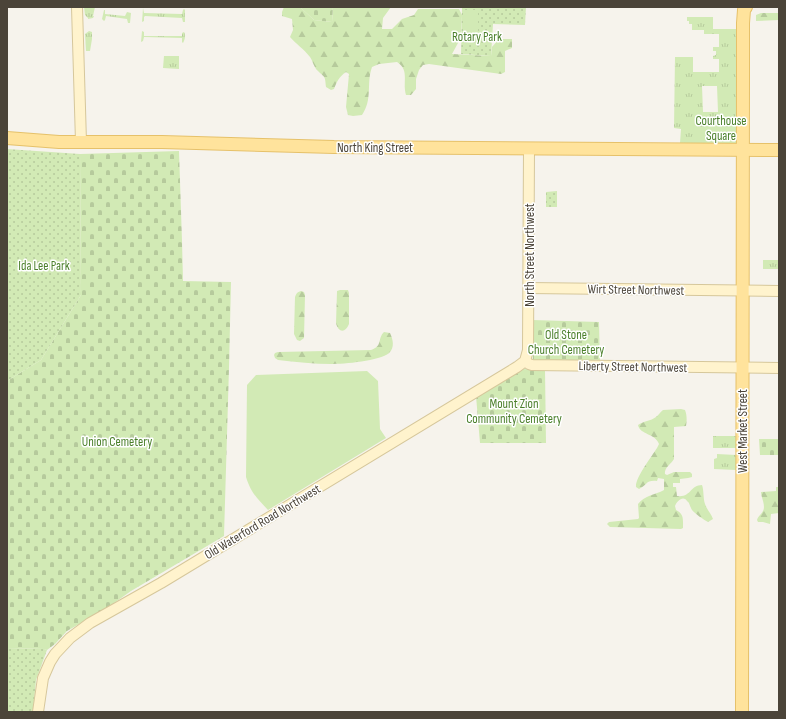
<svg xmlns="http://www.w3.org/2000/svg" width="786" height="719" font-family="'Sofia Sans Condensed',sans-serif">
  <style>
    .grass { fill: url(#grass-tufts); fill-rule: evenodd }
    .forest { fill: url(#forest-firs) }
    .cemetery { fill: url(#cemetery-stones) }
    .park { fill: url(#park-dots) }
    .pitch { fill: #d2eab5 }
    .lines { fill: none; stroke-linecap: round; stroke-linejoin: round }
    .secondary-casing { stroke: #d6c79b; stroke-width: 12 }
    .primary-casing { stroke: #e6c16a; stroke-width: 14 }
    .secondary { stroke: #fff3cd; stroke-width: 10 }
    .primary { stroke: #ffe39c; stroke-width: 12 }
    .labels { text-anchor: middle; stroke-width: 3; stroke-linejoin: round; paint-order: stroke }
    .park-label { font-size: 13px; fill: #4a7f2a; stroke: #fff }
    .street-label { font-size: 13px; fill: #4b4439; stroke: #fff }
  </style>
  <defs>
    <pattern id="grass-tufts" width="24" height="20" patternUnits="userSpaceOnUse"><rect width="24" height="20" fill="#d2eab5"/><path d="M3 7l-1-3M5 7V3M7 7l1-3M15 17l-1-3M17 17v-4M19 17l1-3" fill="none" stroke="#b6ca9c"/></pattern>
    <pattern id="forest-firs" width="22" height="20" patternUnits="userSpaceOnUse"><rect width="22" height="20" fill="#d2eab5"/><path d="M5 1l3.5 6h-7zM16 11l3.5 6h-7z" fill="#b6ca9c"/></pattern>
    <pattern id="cemetery-stones" width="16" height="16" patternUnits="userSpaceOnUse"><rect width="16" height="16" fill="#d2eab5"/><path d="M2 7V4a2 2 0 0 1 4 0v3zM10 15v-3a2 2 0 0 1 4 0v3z" fill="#b6ca9c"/></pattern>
    <pattern id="park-dots" width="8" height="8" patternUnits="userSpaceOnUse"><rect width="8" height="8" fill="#d2eab5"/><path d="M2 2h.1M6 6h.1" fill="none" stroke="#b6ca9c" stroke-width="1.8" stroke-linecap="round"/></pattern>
  </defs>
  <rect width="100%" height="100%" fill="#f6f3ec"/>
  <g class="grass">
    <path d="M84,7H95L93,16H94L93,18L88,19V18L85,15Z"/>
    <path d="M143,8L144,13L182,14L183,10L184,9L185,10V22H183L182,18L145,16L144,17V21L142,22Z"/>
    <path d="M104,10H105V14L125,16L127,12L131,13L130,23H128L127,19L106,16L105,20L104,21L102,19Z"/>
    <path d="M687,17H713V29H739L737,143L736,144L680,143L681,129L674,128L675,57H693V72H719V59H713V56L716,55V51H713V47H719V34H704V30H692V24H689V21H687ZM702,86H717L718,112H703Z"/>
    <path d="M89,31L92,32V39L90,51H86L85,34Z"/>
    <path d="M142,31L144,32V36H182V33L184,32C186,34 185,40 183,43L182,42V38L144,37L143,41L141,42Z"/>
    <path d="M164,56H179V69L163,68Z"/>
    <rect x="763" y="260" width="16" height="9"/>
    <rect x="713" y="436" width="23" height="12"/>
    <path d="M717,454L736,455V470L714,469V459L717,458Z"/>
  </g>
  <g class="forest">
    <path d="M284,7H300L314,20L332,22L333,7H391L383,18L382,29H392L402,19L414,15L418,9H459L462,15L461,34L458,43L452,54L491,56L492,47L499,39H512V48L505,51V72L501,74L429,64L423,65L419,70L416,79V89L411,95H406C402,82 410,70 397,62L379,64L372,67C366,84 373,99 362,115L353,116L348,115L346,107L349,74L346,72C339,77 337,81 334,89L331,90L326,87C325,75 325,78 318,71C314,68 313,61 310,57C304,49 296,44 290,37L293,30L292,19L282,16V12Z"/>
    <path d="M761,13H779V20L756,21V15Z"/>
    <path d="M340,290H348L349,293V324C345,334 338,332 336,323L337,291Z"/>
    <path d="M301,291L304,292L305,295L304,338L300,341L297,340L294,334L295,297C296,294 297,292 301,291Z"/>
    <path d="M384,332L390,333C393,339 395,348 389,353C380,361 344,364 331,364C314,364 296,362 278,360L275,358L274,355L275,353L278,352L371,350C383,346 377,339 384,332Z"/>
    <path d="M681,409L685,410C687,415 687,421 686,426L674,427V459C671,464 664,468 665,474L667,475L674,472H690L692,474V477L688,478L680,479V483H673V487H676L677,496C691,498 690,485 702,485C704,490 703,498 705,504C707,510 711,513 713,519L708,522C704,520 694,513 692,510C690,507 690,503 687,501C683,495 677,501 675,506L676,510C684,514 683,519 683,528L681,529L610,527L607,524L609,522L638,519L639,518L638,504C645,495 655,495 664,490V479L658,478L657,481C645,480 648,485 639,489L636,487C635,478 652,456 657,448L659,444C655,433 640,435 638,425C643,421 651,421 656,417C659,415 660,412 663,410Z"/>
    <path d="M776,487H779V513L771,514L770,524L763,522H758L757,520C758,516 761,515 763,511C766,506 761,497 761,492L776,491Z"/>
  </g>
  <g class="cemetery">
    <path d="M300,7H333L332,22L314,20Z"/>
    <path d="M179,151L182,241L183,281L231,282L229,368L224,536L131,591L107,608L67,631L55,644L47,650L44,649L7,648V381L41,360L81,295L80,154Z"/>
    <path d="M532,320L599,322L600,363L533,361Z"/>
    <path d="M523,369L545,370L546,443H480L476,396L518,370Z"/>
    <path d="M759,439H779V455H760Z"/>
  </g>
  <g class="park">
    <path d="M462,7H526L525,25L493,24L491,56L461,54Z"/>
    <path d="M7,149L80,154L81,295L41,360L7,381Z"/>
    <path d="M557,191V207H546V192Z"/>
    <path d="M7,648L44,649L47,650L36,680L33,712H7Z"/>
  </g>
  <g class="pitch">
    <path d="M464,10H478V33H463Z"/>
    <path d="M367,371L378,381L380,429L386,438L268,510C257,498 251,493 246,477L247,385L256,375Z"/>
  </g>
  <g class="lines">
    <defs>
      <g id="secondary">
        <path d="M77,7L81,142"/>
        <path d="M529,288L779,291"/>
        <path d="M525,361L529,364L532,365L779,368"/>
        <path d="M38,712L43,678L50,662L55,654L70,638L90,623L161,583L517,367L525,361L528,350L529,149"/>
      </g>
      <g id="primary">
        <path d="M7,138L59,142H162L334,147L779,150"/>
        <path d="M742,712L743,73V23L744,10L746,7"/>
      </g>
    </defs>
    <use href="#secondary" class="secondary-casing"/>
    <use href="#primary" class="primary-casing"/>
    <use href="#secondary" class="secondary"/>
    <use href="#primary" class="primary"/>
  </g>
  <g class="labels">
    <g class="park-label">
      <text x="477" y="41">Rotary Park</text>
      <text x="721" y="125">Courthouse<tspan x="721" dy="15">Square</tspan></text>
      <text x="44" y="270">Ida Lee Park</text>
      <text x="566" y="339">Old Stone<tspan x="566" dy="15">Church Cemetery</tspan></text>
      <text x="514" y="408">Mount Zion<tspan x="514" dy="15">Community Cemetery</tspan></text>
      <text x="117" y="446">Union Cemetery</text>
    </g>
    <g class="street-label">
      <text x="375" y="152">North King Street</text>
      <text transform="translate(529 255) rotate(-90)" y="5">North Street Northwest</text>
      <text transform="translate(636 289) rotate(1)" y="5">Wirt Street Northwest</text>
      <text transform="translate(633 366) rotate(1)" y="5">Liberty Street Northwest</text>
      <text transform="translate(742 431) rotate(-90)" y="5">West Market Street</text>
      <text transform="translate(262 521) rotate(-31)" y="5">Old Waterford Road Northwest</text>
    </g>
  </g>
  <rect width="786" height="719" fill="none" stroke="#4b4439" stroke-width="16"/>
</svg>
